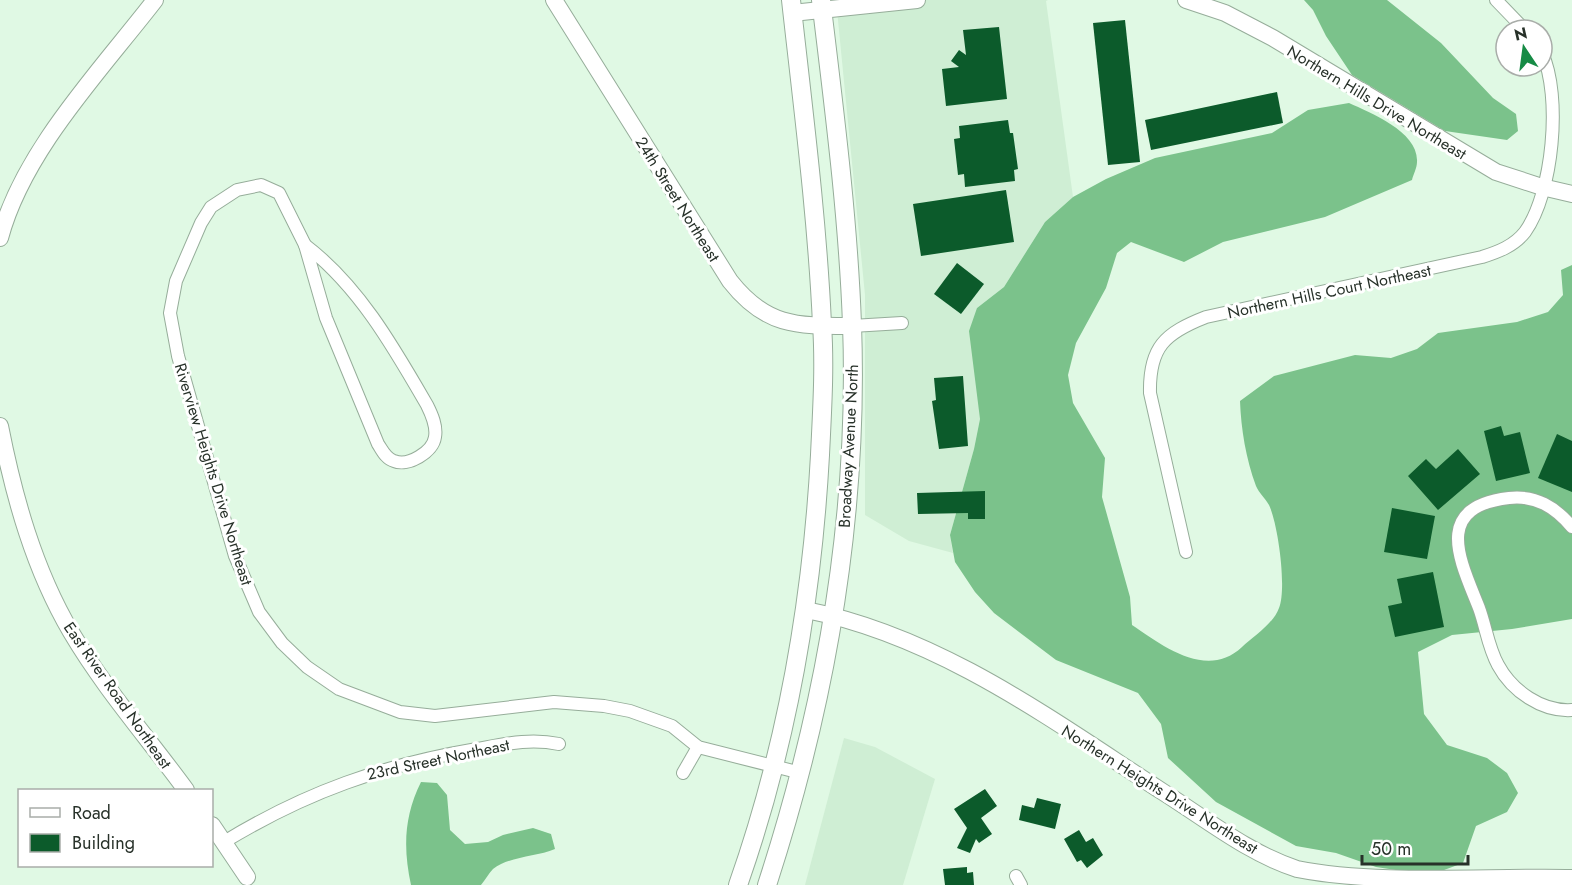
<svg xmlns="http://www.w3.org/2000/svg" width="1572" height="885" font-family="Jost,sans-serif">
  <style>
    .built { fill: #cfeed4 }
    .forest { fill: #7bc28b }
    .building { fill: #0c5b2b }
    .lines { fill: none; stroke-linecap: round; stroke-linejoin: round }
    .street-casing { stroke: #96ad9a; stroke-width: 14 }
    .secondary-casing { stroke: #96ad9a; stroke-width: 18 }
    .primary-casing { stroke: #96ad9a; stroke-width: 20 }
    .street { stroke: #fff; stroke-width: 12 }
    .secondary { stroke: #fff; stroke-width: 16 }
    .primary { stroke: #fff; stroke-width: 18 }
    .labels { text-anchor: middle; stroke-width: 6; stroke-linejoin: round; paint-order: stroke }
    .street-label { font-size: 16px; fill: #273129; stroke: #fff }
  </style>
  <rect width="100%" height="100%" fill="#e0f9e4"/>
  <g class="built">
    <path d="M836,0H1048L1046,1L1073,197L1045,222L1004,287L977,308L980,419L974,449L950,535L953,553L909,541L865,515V295Z"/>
    <path d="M844,738L875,747L935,779L903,885H805Z"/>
  </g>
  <g class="forest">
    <path d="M1304,0H1387L1441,43L1493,98L1516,114L1518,131L1507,140L1445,131L1352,75L1326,36L1313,10Z"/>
    <path d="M1349,103C1371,113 1419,132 1417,162C1417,168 1413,175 1412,180L1325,217L1223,242L1184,262L1131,242L1117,253L1106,288L1076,343L1068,375L1073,403L1105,458L1102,497L1130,597L1132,625C1163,646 1207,680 1242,647C1253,637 1274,623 1279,608C1287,588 1278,524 1269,505C1265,498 1259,493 1256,486C1246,459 1241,429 1240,401L1274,376L1355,355L1391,358L1417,349L1438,333L1517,322L1548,312L1563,295L1561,270L1572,265V619L1512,629L1452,635L1418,652L1424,714L1447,745L1487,758L1507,773L1518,793L1507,812L1476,826L1463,863L1436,873L1409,872L1376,867L1336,853L1296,846L1216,802L1168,758L1161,724L1138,693L1056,660L994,613L975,592L955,562L950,535L974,449L980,419L969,331L977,308L1004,287L1045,222L1073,197L1106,179L1155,158L1272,133L1308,110Z"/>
    <path d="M421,782L437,783L447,795L450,830L465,844L488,842L503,835L533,828L551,834L555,849C536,857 510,856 493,869C489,873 485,880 481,885H411C403,848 404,816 421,782Z"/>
  </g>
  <g class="building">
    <path d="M1125,20L1140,162L1108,165L1093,23Z"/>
    <path d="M999,27L1007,99L946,106L942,69L959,67L951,61L959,50L966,55L963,30Z"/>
    <path d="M1277,92L1283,123L1151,150L1145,120Z"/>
    <path d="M1008,120L1010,133H1013L1018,169L1014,170L1015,181L965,187L964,174L958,175L954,139L960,138L959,126Z"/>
    <path d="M1006,190L1014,242L921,256L913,204Z"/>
    <path d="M957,263L984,284L961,314L934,294Z"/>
    <path d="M963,376L968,446L939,449L932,401L936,400L934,378Z"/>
    <path d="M1501,426L1504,436L1520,432L1530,473L1496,481L1484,431Z"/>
    <path d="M1557,434L1572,441V492L1538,478Z"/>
    <path d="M1458,449L1480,474L1438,510L1408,476L1426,459L1436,469Z"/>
    <path d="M985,491V519H968V513L918,514L917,493Z"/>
    <path d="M1392,508L1435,516L1427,559L1384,552Z"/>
    <path d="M1433,572L1444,627L1395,637L1388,606L1402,603L1397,579Z"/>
    <path d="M985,789L997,806L981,818L992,834L979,843L976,839L970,853L957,848L967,828L954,809Z"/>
    <path d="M1037,798L1061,804L1055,829L1019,820L1022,805L1034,808Z"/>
    <path d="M1079,830L1086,842L1093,838L1103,855L1087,868L1081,860L1077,862L1064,839Z"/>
    <path d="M967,867V873L973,872L974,885H945L943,869Z"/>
  </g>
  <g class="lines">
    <defs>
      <g id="street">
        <path d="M1496,0L1525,30"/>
        <path d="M305,245L279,193L261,185L237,190L211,207L201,223L176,281L170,313L178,356L235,556L259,612L282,643L307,667L339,689L400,712L435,716L554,702L604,706L630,711L672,726L698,747L801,773"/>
        <path d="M305,245C359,286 394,348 427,405C432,415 437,426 435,437C433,452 408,467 394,461C386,459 382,450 378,444L326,318Z"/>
        <path d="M852,326L902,323"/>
        <path d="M1572,527C1555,507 1536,495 1509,498C1432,507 1460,560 1479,608C1486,627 1488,647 1498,665C1512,691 1542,712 1572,710"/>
        <path d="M1186,552L1150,393C1149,347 1165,333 1206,317L1482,257C1498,252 1514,246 1525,232C1553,193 1562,96 1542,53"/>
        <path d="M683,773L698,747"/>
        <path d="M224,842C306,792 383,765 477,749C505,744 530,738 559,744"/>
        <path d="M1016,876L1021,885"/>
      </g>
      <g id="secondary">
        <path d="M554,0L730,281C766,327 797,326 852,326"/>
        <path d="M1186,0L1225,13L1273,38L1496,172L1542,187L1572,194"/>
        <path d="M792,13L917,0"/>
        <path d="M0,238C23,151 101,70 155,0"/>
        <path d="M0,426C14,497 34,569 71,632C104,688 148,738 186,790"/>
        <path d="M806,610C939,636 1052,720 1163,792C1206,819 1248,853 1297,869C1377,885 1487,876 1572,878"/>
        <path d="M212,825L247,877"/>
      </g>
      <g id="primary">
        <path d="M738,885C787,746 812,602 820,455C822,412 825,368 822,324C817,216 803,108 791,0"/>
        <path d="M767,885C826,704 859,516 852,324C848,216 834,108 821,0"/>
      </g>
    </defs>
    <use href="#street" class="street-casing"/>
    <use href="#secondary" class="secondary-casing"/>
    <use href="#primary" class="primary-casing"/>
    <use href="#street" class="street"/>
    <use href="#secondary" class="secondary"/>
    <use href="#primary" class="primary"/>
  </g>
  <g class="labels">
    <g class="street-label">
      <text transform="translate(1377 102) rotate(31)" y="6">Northern Hills Drive Northeast</text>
      <text transform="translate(678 199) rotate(58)" y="6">24th Street Northeast</text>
      <text transform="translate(1329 291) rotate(-12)" y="6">Northern Hills Court Northeast</text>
      <text transform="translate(848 446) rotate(-87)" y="6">Broadway Avenue North</text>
      <text transform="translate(214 474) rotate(73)" y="6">Riverview Heights Drive Northeast</text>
      <text transform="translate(118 695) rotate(55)" y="6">East River Road Northeast</text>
      <text transform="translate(438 759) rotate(-12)" y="6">23rd Street Northeast</text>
      <text transform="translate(1160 789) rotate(32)" y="6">Northern Heights Drive Northeast</text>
    </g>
  </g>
  <rect x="18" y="789" width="195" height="78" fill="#ffffff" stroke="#a9ada9" stroke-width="1.5"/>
  <rect x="30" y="808" width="30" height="9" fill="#ffffff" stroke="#a9ada9" stroke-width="1.5"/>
  <text x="72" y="819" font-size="18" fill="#273129">Road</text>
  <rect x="30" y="834" width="30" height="18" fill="#0c5b2b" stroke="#a9ada9" stroke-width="1.5"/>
  <text x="72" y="849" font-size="18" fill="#273129">Building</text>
  <g transform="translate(1524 48) rotate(347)"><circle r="28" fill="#ffffff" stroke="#a9ada9" stroke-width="1.5"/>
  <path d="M0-4.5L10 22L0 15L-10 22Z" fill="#168b45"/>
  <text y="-9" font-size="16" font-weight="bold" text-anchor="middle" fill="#273129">N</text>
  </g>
  <path d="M1362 855v9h106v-9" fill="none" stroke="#273129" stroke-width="3"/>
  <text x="1371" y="855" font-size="18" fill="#273129" stroke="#ffffff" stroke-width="4.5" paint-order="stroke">50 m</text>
</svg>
